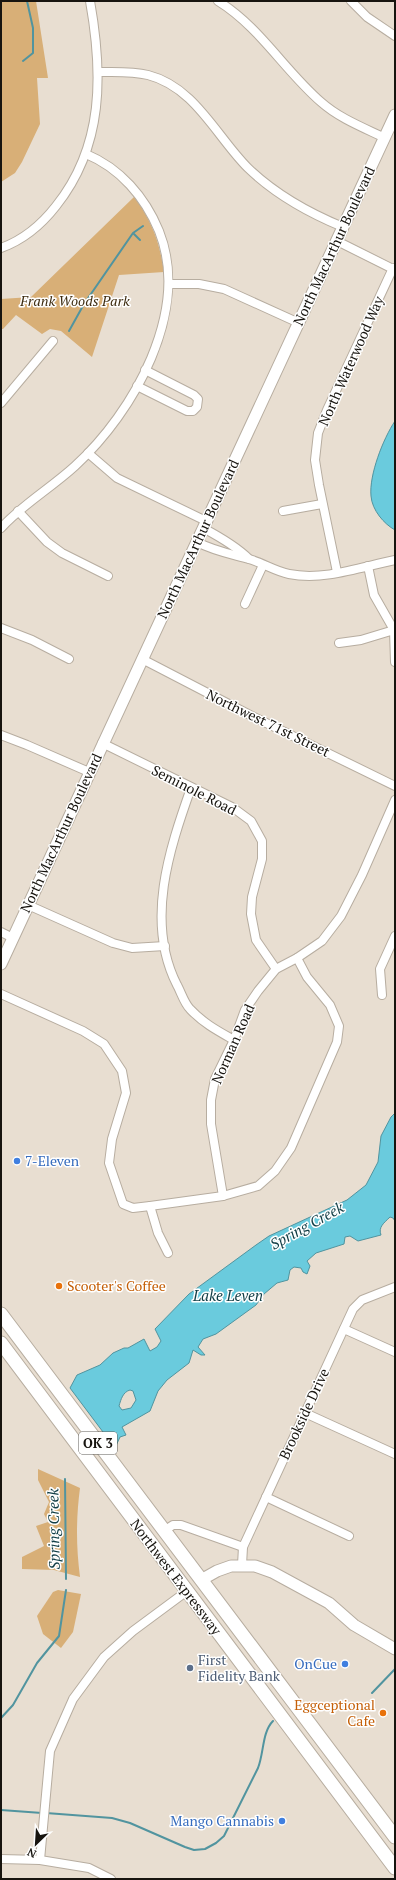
<svg xmlns="http://www.w3.org/2000/svg" width="396" height="1880" font-family="'PT Serif',serif">
  <style>
    .green { fill: #d8af77 }
    .water { fill: #6acbdd; stroke: #51949f; fill-rule: evenodd }
    .lines { fill: none; stroke-linecap: round; stroke-linejoin: round }
    .stream { stroke: #51949f; stroke-width: 2 }
    .minor-casing { stroke: #b7ada0; stroke-width: 10 }
    .secondary-casing { stroke: #b7ada0; stroke-width: 13 }
    .trunk-casing { stroke: #b7ada0; stroke-width: 15 }
    .minor { stroke: #fff; stroke-width: 8 }
    .secondary { stroke: #fff; stroke-width: 11 }
    .trunk { stroke: #fff; stroke-width: 13 }
    .shop-dot { fill: #3f7fe0; stroke: #fff; stroke-width: 1.5 }
    .food-dot { fill: #e8710a; stroke: #fff; stroke-width: 1.5 }
    .service-dot { fill: #5c6f8a; stroke: #fff; stroke-width: 1.5 }
    .labels { text-anchor: middle; stroke-width: 3; stroke-linejoin: round; paint-order: stroke }
    .shield { fill: #fff; stroke: #5d5a57; stroke-width: 1 }
    .shield-label { font-size: 13px; font-weight: bold; fill: #17140f }
    .street-label { font-size: 14px; fill: #17140f; stroke: #fff }
    .park-label { font-size: 14px; font-style: italic; fill: #3e2c10; stroke: #fff }
    .shop-label { font-size: 14px; fill: #366cbe; stroke: #fff; text-anchor: end }
    .food-label { font-size: 14px; fill: #c56008; stroke: #fff; text-anchor: start }
    .service-label { font-size: 14px; fill: #4e5e75; stroke: #fff; text-anchor: start }
    .water-label { font-size: 15px; font-style: italic; fill: #113e46; stroke: #fff }
  </style>
  <rect width="100%" height="100%" fill="#e8ded1"/>
  <g class="green">
    <path d="M1,1H36L48,78H37L40,124L22,162L15,173L1,182Z"/>
    <path d="M134,197C152,220 160,244 164,272L119,275L92,357L61,331L50,329L42,334L16,315L3,329H1V299L31,297Z"/>
    <path d="M38,1469L80,1488C76,1519 76,1546 80,1577L54,1570L22,1569V1557L44,1546L36,1526L48,1522L44,1514L49,1502L38,1480Z"/>
    <path d="M58,1590L81,1594L73,1632L61,1648L43,1634L37,1616L53,1592Z"/>
  </g>
  <g class="water">
    <path d="M395,421V530C384,524 372,510 371,496C369,475 383,439 395,421Z"/>
    <path d="M395,1113V1221L393,1218L390,1217C384,1223 378,1227 381,1235L358,1241L350,1236L345,1237L344,1244L316,1253L307,1261L310,1266L307,1274L303,1272L301,1268L294,1267L290,1270L288,1280L277,1283L264,1294L256,1305L216,1334L203,1339L198,1347L205,1355H201L193,1350L189,1363L167,1380L158,1391L150,1411L122,1427L126,1435L120,1437L115,1448L70,1388L77,1375L100,1365L113,1353L124,1348H128L144,1339L150,1351L157,1347L161,1341L155,1329L189,1294L256,1245L269,1236L347,1200L366,1185L378,1162L381,1136L391,1117ZM130,1390L133,1391L136,1400L131,1408L122,1410L119,1406C121,1399 123,1392 130,1390Z"/>
  </g>
  <g class="lines">
    <g class="stream">
      <path d="M23,61L33,53V28L27,1"/>
      <path d="M134,234L140,240"/>
      <path d="M69,331L84,304L133,233L143,226"/>
      <path d="M65,1479L66,1579"/>
      <path d="M372,1693L395,1669"/>
      <path d="M1,1718L13,1705L37,1663L59,1636L66,1590"/>
      <path d="M1,1810L42,1813"/>
      <path d="M46,1813L112,1818L130,1823L185,1847L194,1850L205,1849L216,1843L224,1836L258,1768C264,1753 262,1732 273,1721"/>
    </g>
    <defs>
      <g id="minor">
        <path d="M218,1C260,27 284,70 321,102C339,118 362,127 385,138"/>
        <path d="M351,1L367,17L395,36"/>
        <path d="M99,72C115,72 132,71 148,75C195,87 216,136 248,168C275,194 309,213 343,227"/>
        <path d="M337,241L395,270"/>
        <path d="M1,248C23,240 42,224 56,206C104,146 103,74 90,1"/>
        <path d="M169,284H199L224,289L299,323"/>
        <path d="M137,386L187,411H193L197,407L198,399L194,395L145,370"/>
        <path d="M1,403L53,341"/>
        <path d="M88,453L117,478L206,521"/>
        <path d="M18,511L47,542L62,553L108,576"/>
        <path d="M283,511L322,504"/>
        <path d="M1,528C23,504 51,488 75,466C134,412 191,311 159,231C145,197 120,168 86,154"/>
        <path d="M203,528C220,537 236,546 249,559"/>
        <path d="M197,542C214,551 231,554 249,559C263,563 275,571 289,574C324,581 361,567 395,560"/>
        <path d="M368,566L374,595L394,630L395,662"/>
        <path d="M337,572L319,485L315,460L318,433L327,410L393,268"/>
        <path d="M245,604L263,565"/>
        <path d="M1,628L32,640L69,659"/>
        <path d="M339,643L361,640L394,630"/>
        <path d="M142,659L250,715L395,786"/>
        <path d="M1,735L27,745L89,772"/>
        <path d="M102,743L232,807L251,821L262,841V859L252,897L251,914L256,940L276,969"/>
        <path d="M191,788C169,850 145,922 177,985C181,992 184,1003 190,1009C203,1023 218,1031 234,1040"/>
        <path d="M28,905L113,943L132,948L165,946"/>
        <path d="M1,932L13,938"/>
        <path d="M1,994L83,1031L104,1044L122,1071L126,1093L112,1139L109,1163L123,1204L133,1208L150,1206L223,1196L258,1186L275,1171L291,1148L337,1042L339,1026L330,1005L307,977L297,958"/>
        <path d="M382,995L380,969L395,936"/>
        <path d="M223,1196L211,1124V1100L215,1079L234,1040L245,1010L258,991L276,969L297,958L322,941L341,916L362,875L395,800"/>
        <path d="M150,1206L158,1233L168,1253"/>
        <path d="M344,1329L395,1352"/>
        <path d="M305,1413L395,1454"/>
        <path d="M266,1497L349,1536"/>
        <path d="M164,1531L173,1525H181L243,1547"/>
        <path d="M242,1565L243,1547L353,1309L362,1300L395,1287"/>
        <path d="M1,1859L40,1860L89,1868L111,1879"/>
        <path d="M40,1860L50,1751L73,1699L104,1657L133,1631L187,1591"/>
      </g>
      <g id="secondary">
        <path d="M1,964L395,115"/>
        <path d="M201,1580L217,1571L231,1566H255L272,1572L329,1603L354,1625L395,1649"/>
      </g>
      <g id="trunk">
        <path d="M1,1314L395,1837"/>
        <path d="M1,1343L395,1868"/>
      </g>
    </defs>
    <use href="#minor" class="minor-casing"/>
    <use href="#secondary" class="secondary-casing"/>
    <use href="#trunk" class="trunk-casing"/>
    <use href="#minor" class="minor"/>
    <use href="#secondary" class="secondary"/>
    <use href="#trunk" class="trunk"/>
  </g>
  <g class="shop-dot">
    <circle cx="17" cy="1161" r="4"/>
    <circle cx="345" cy="1664" r="4"/>
    <circle cx="282" cy="1821" r="4"/>
  </g>
  <g class="food-dot">
    <circle cx="59" cy="1286" r="4"/>
    <circle cx="383" cy="1713" r="4"/>
  </g>
  <circle class="service-dot" cx="190" cy="1668" r="4"/>
  <g class="labels">
    <rect class="shield" x="79" y="1432" width="38" height="22" rx="3"/>
    <g class="shield-label">
      <text x="98" y="1448">OK 3</text>
    </g>
    <g class="street-label">
      <text transform="translate(334 246) rotate(-65)" y="5">North MacArthur Boulevard</text>
      <text transform="translate(351 361) rotate(-66)" y="5">North Waterwood Way</text>
      <text transform="translate(198 539) rotate(-65)" y="5">North MacArthur Boulevard</text>
      <text transform="translate(268 723) rotate(26)" y="5">Northwest 71st Street</text>
      <text transform="translate(194 790) rotate(27)" y="5">Seminole Road</text>
      <text transform="translate(61 833) rotate(-65)" y="5">North MacArthur Boulevard</text>
      <text transform="translate(233 1044) rotate(-66)" y="5">Norman Road</text>
      <text transform="translate(304 1414) rotate(-65)" y="5">Brookside Drive</text>
      <text transform="translate(176 1577) rotate(53)" y="5">Northwest Expressway</text>
    </g>
    <g class="park-label">
      <text x="75" y="306">Frank Woods Park</text>
    </g>
    <g class="shop-label">
      <text x="25" y="1166" text-anchor="start">7-Eleven</text>
      <text x="337" y="1669">OnCue</text>
      <text x="274" y="1826">Mango Cannabis</text>
    </g>
    <g class="food-label">
      <text x="67" y="1291">Scooter's Coffee</text>
      <text x="375" y="1710" text-anchor="end">Eggceptional<tspan x="375" dy="16">Cafe</tspan></text>
    </g>
    <g class="service-label">
      <text x="198" y="1665">First<tspan x="198" dy="16">Fidelity Bank</tspan></text>
    </g>
    <g class="water-label">
      <text transform="translate(307 1226) rotate(-29)" y="5">Spring Creek</text>
      <text x="228" y="1301">Lake Leven</text>
      <text transform="translate(54 1529) rotate(-91)" y="5">Spring Creek</text>
    </g>
  </g>
  <rect width="396" height="1880" fill="none" stroke="#17140f" stroke-width="4"/>
  <g transform="translate(36 1844) rotate(205)" stroke="#ffffff" stroke-width="3" paint-order="stroke">
  <path d="M0-3L7 15L0 10L-7 15Z" fill="#17140f"/>
  <text y="-6" font-size="11" font-weight="bold" text-anchor="middle" fill="#17140f">N</text>
  </g>
</svg>
